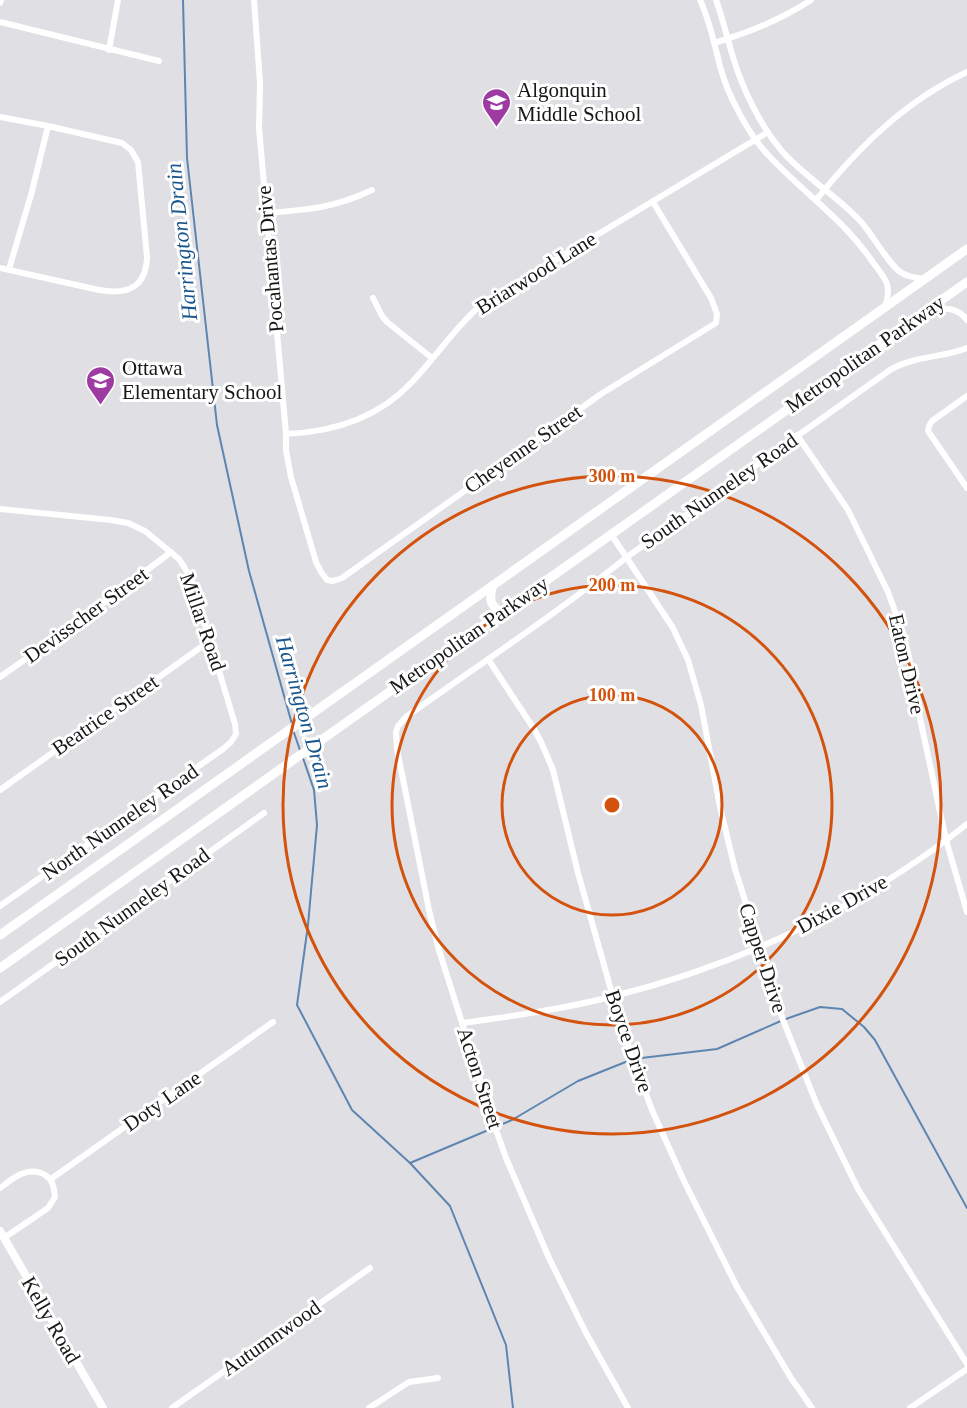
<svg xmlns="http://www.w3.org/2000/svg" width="967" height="1408" font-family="'Times New Roman',serif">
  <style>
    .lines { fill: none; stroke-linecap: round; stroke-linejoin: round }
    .stream { stroke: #5d85b0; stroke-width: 2 }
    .street { stroke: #fff; stroke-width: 6 }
    .secondary { stroke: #fff; stroke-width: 8 }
    .primary { stroke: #fff; stroke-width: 9 }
    .ring { fill: none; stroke: #d3520d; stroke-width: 3 }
    .labels { text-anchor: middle; stroke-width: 6; stroke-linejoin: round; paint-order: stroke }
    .poi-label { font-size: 21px; fill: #171718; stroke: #fff; text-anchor: start }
    .street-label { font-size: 21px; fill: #171718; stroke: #fff }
    .water-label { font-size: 22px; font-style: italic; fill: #19568d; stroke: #fff }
    .centre { fill: #d3520d; stroke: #fff; stroke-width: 3 }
    .ring-label { font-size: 18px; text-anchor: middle; font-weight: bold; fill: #d3520d; stroke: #fff; stroke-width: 6; stroke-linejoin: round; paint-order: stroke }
  </style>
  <rect width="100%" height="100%" fill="#e0e0e4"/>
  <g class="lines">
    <g class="stream">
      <path d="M183,0L187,158L217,425L249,571L292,724"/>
      <path d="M293,730L301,753"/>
      <path d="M303,758L314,790L317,825L308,925L297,1005L352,1110L410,1163L450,1206L506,1345L513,1408"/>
      <path d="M410,1163L512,1120L578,1081L633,1059L717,1049L783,1020L820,1007L842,1009L864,1027L875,1040L967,1208"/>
    </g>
    <g class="street">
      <path d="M254,0L260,83L259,128L286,434V450L291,477L316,562L321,572L327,580L333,581L342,578L601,394L716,323L717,314L711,298L653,202"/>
      <path d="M700,0C710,21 714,43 720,66C727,94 749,136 770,157C804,193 844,220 872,261C877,268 884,276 887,284C889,292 888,299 885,307"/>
      <path d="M716,0C723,19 727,38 733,57C742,88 760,125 781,150C805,178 838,196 862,223C872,234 891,268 902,273C908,277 917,278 924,279"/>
      <path d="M0,3L1,0"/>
      <path d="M0,22L159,61"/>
      <path d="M714,43C748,33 782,19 811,0"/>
      <path d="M109,50L118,0"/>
      <path d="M0,117L48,126L122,143L131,150L138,162L147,257C146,288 127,295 99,290L0,268"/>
      <path d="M816,200C858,148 905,101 967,72"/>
      <path d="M266,213C308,210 334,208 372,190"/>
      <path d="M9,269L31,195L48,126"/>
      <path d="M373,298L382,316L387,322L432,358"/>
      <path d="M930,309C945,308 957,307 967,320"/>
      <path d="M967,396L932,421L929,426L928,431L967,488"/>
      <path d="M286,434C333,432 378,418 411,383C436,357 455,327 482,304L768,132"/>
      <path d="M797,435L848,510L888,592L903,633L909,657L920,718L946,840L967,912"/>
      <path d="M0,509L111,520L128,523L145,531L179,559L191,578L235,724L236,734L231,742L223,749L0,906"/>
      <path d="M611,534L673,628L688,660L701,705L720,807L735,869L783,1020L817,1105L858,1189L967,1364"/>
      <path d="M488,659L534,729L541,742L553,770L578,873L613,997L633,1059L652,1110L684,1181L737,1287L791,1378L812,1408"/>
      <path d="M0,677L74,625L171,552"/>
      <path d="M0,790L211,640"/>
      <path d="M0,1002L264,813"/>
      <path d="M462,1023C513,1016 564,1009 614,996C742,964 864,906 967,824"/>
      <path d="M51,1179L273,1022"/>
      <path d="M0,1188C12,1179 25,1167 41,1173C52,1177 54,1186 55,1197L48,1208L4,1238"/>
      <path d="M172,1408L370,1268"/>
      <path d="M369,1408L409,1382L438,1378"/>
      <path d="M628,1408L586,1333L549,1258L506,1158L495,1127L438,947L429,910L397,749L396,732L398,726L406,717C480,664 556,614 627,557L890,370C913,356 942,358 967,348"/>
      <path d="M910,1408L967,1369"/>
    </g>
    <path class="secondary" d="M0,1231L103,1408"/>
    <g class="primary">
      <path d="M493,585C489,598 489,606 502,612"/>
      <path d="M0,935L967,249"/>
      <path d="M0,968L967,282"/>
    </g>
  </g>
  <g class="ring">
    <circle cx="612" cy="805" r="110"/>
    <circle cx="612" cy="805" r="220"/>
    <circle cx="612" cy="805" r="329"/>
  </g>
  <defs>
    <symbol id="school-pin" viewBox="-11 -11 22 30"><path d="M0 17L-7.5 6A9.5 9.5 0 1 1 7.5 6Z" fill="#9e3ba2" stroke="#fff"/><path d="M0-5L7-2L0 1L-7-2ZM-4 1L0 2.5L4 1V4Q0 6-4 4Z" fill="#fff"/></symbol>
  </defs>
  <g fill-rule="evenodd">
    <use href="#school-pin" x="480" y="86" width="33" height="45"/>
    <use href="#school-pin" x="84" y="364" width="33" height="45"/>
  </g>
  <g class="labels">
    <g class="poi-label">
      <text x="517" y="97">Algonquin<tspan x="517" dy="24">Middle School</tspan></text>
      <text x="122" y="375">Ottawa<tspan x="122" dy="24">Elementary School</tspan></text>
    </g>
    <g class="street-label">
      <text transform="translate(270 259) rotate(-95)" y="7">Pocahantas Drive</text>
      <text transform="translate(536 273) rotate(-32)" y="7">Briarwood Lane</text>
      <text transform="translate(865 354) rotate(-35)" y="7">Metropolitan Parkway</text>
      <text transform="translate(523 449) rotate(-35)" y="7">Cheyenne Street</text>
      <text transform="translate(719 491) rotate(-35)" y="7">South Nunneley Road</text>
      <text transform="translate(86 615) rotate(-36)" y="7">Devisscher Street</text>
      <text transform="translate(203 622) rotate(71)" y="7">Millar Road</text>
      <text transform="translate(469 635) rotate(-35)" y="7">Metropolitan Parkway</text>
      <text transform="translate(907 664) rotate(77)" y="7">Eaton Drive</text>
      <text transform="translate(105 715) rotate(-35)" y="7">Beatrice Street</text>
      <text transform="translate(120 822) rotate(-35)" y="7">North Nunneley Road</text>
      <text transform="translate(842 904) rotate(-29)" y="7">Dixie Drive</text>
      <text transform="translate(132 907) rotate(-36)" y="7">South Nunneley Road</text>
      <text transform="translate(763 958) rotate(72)" y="7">Capper Drive</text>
      <text transform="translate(629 1041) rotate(71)" y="7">Boyce Drive</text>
      <text transform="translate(480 1078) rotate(72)" y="7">Acton Street</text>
      <text transform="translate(162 1101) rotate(-35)" y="7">Doty Lane</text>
      <text transform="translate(51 1320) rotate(60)" y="7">Kelly Road</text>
      <text transform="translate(271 1338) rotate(-35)" y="7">Autumnwood</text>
    </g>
    <g class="water-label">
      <text transform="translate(181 242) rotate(-96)" y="8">Harrington Drain</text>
      <text transform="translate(305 712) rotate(74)" y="8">Harrington Drain</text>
    </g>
  </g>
  <circle cx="612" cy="805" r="9" class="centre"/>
  <g class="ring-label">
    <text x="612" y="482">300 m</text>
    <text x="612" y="591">200 m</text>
    <text x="612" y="701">100 m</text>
  </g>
</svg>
